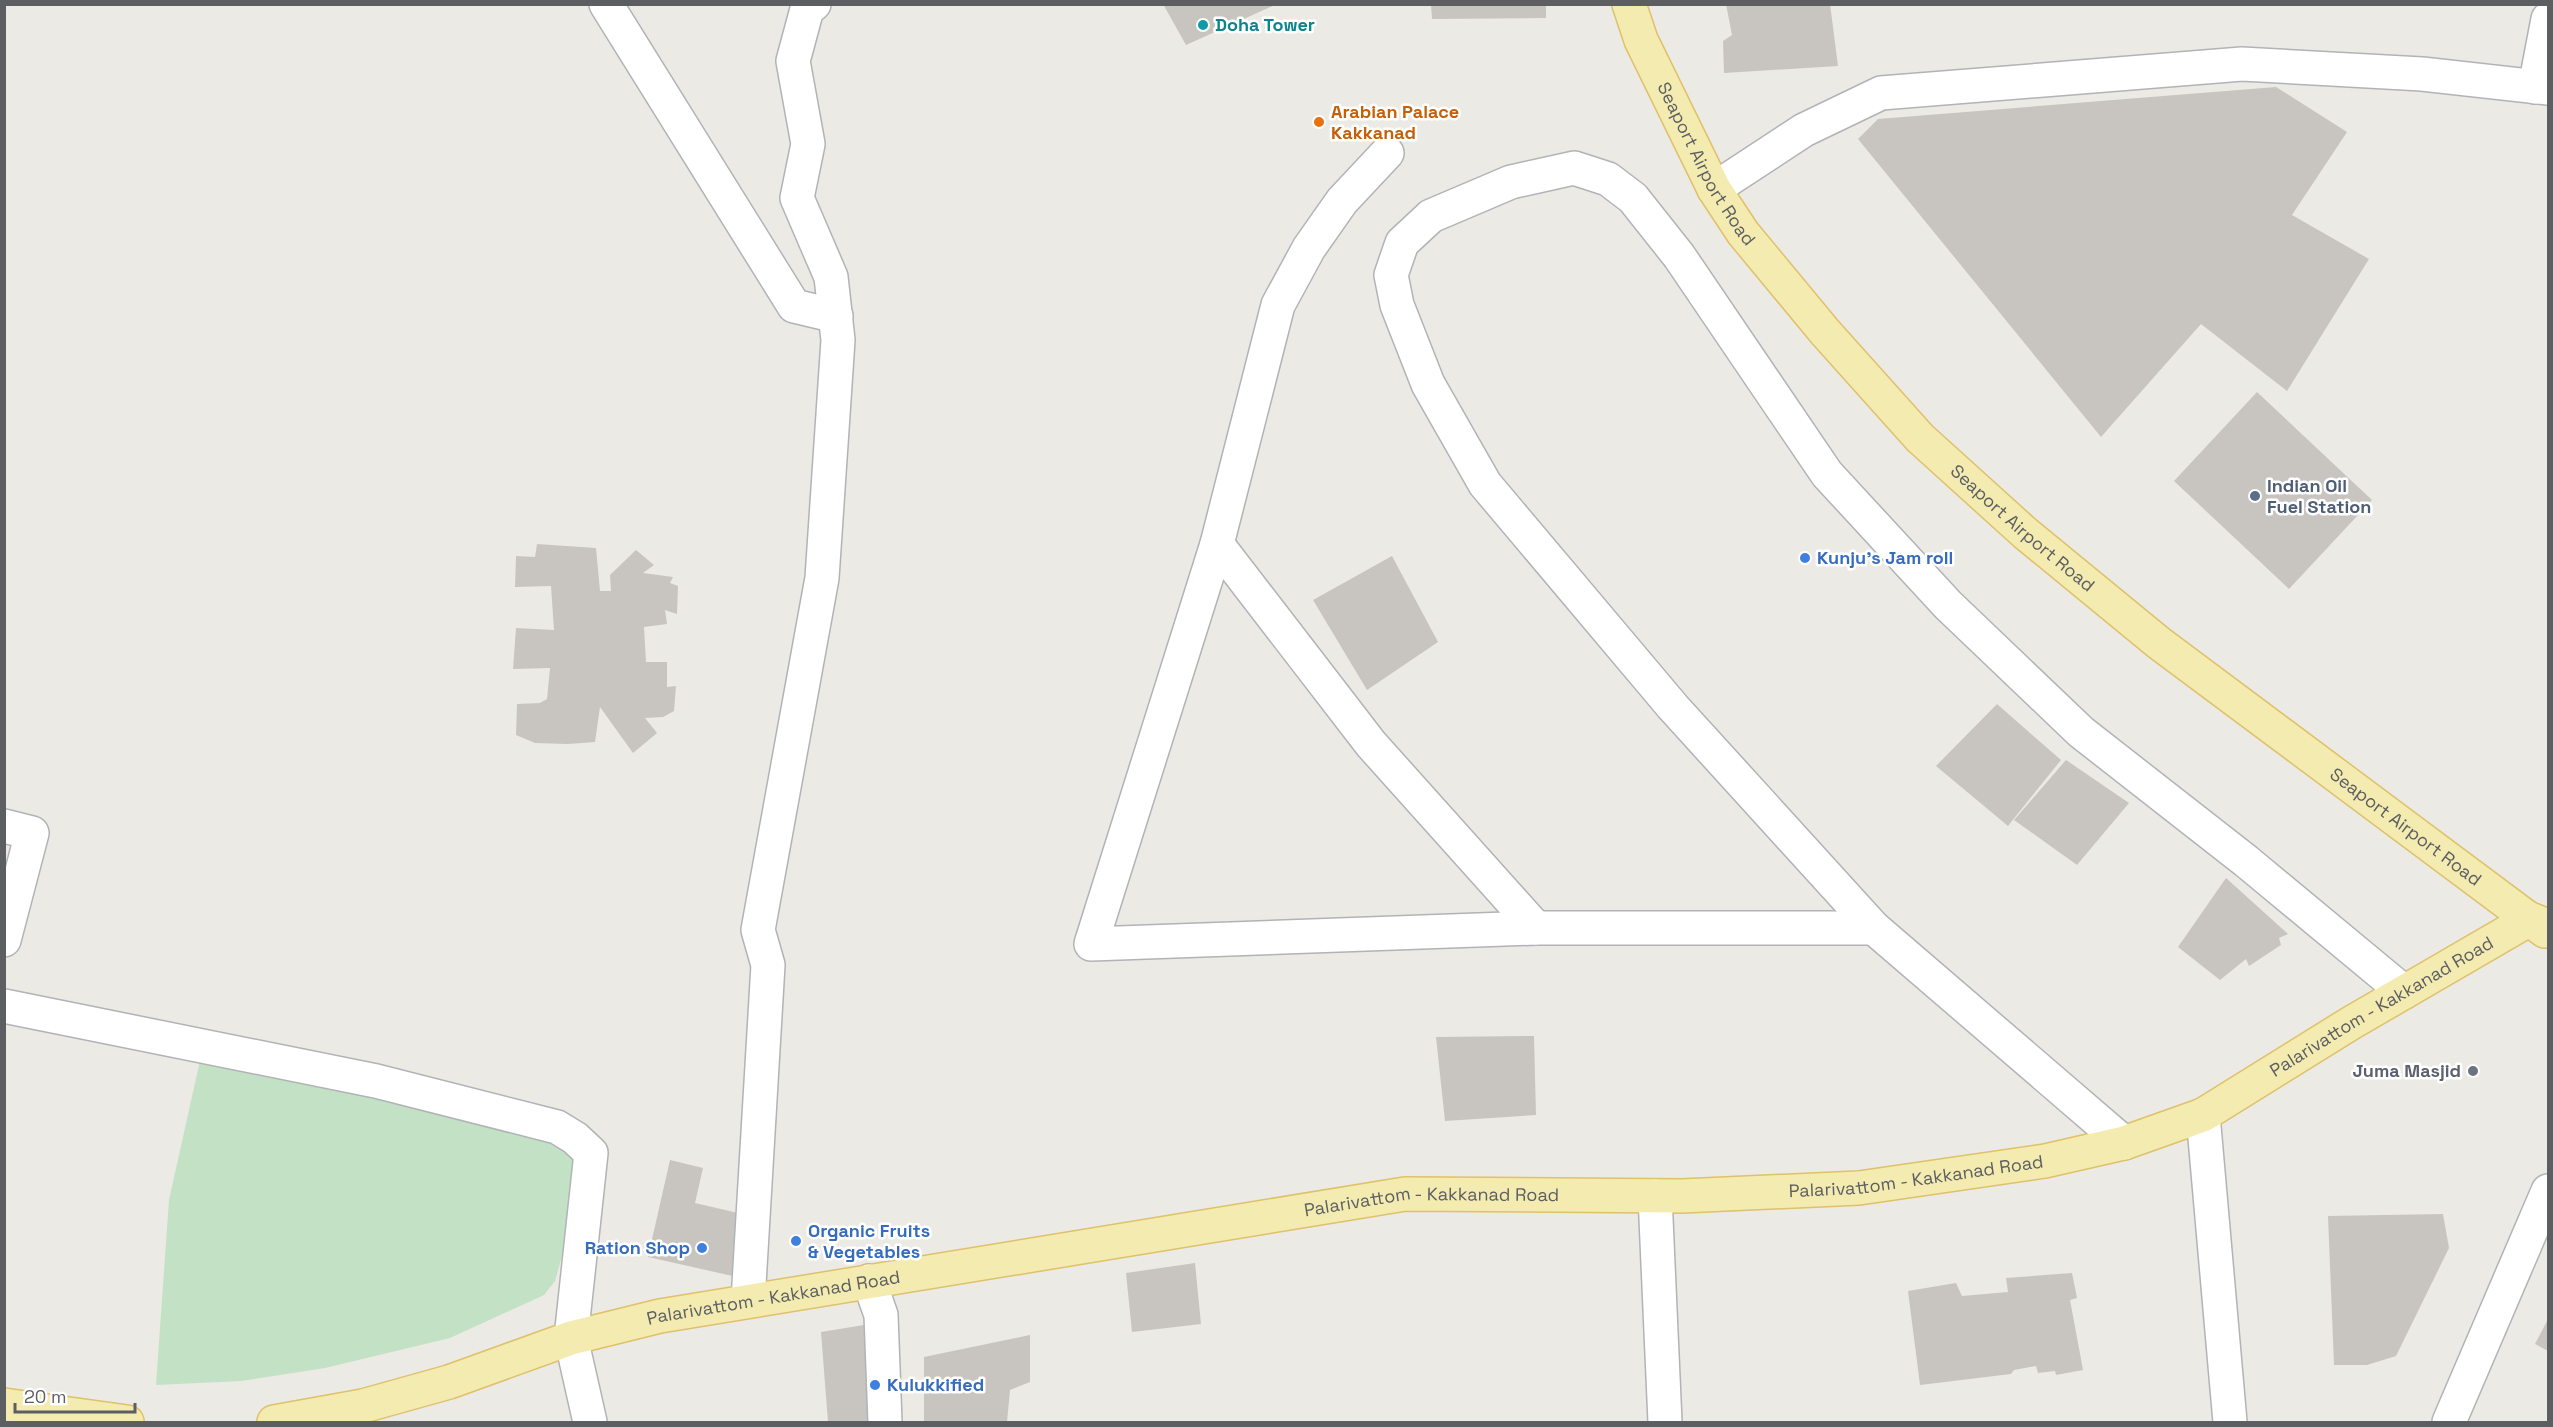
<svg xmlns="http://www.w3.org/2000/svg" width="2553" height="1427" font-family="'Space Grotesk',sans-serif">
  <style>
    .green { fill: #c3e1c4 }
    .building { fill: #c8c5c0 }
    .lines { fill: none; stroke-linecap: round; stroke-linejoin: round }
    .minor-casing { stroke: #b1b3b7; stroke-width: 36 }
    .major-casing { stroke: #dec16a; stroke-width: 36 }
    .minor { stroke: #fff; stroke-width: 33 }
    .major { stroke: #f4ebb1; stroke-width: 33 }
    .culture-dot { fill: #0f9aa8; stroke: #fff; stroke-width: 2 }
    .food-dot { fill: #e8710a; stroke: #fff; stroke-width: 2 }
    .service-dot { fill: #5c6f8a; stroke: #fff; stroke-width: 2 }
    .shop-dot { fill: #3f7fe0; stroke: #fff; stroke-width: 2 }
    .worship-dot { fill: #6b7280; stroke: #fff; stroke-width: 2 }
    .labels { text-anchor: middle; stroke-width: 5; stroke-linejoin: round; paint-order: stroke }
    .culture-label { font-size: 18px; font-weight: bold; fill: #0d838f; stroke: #fff; text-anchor: start }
    .food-label { font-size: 18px; font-weight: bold; fill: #c56008; stroke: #fff; text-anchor: start }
    .street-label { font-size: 18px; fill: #5c5e62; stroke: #fff }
    .service-label { font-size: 18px; font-weight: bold; fill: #4e5e75; stroke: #fff; text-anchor: start }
    .shop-label { font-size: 18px; font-weight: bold; fill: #366cbe; stroke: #fff; text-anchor: start }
    .worship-label { font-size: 18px; font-weight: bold; fill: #5b616d; stroke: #fff; text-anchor: end }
  </style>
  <rect width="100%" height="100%" fill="#eceae4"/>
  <path class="green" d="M201,1056L550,1136L575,1156V1209L555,1281L544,1295L450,1338L325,1368L241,1381L156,1385L169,1200Z"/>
  <g class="building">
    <path d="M1163,4H1277L1186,45Z"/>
    <path d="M1431,4H1546V18L1432,19Z"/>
    <path d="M1726,4H1830L1838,66L1724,73L1723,41L1732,35Z"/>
    <path d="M2276,87L2347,132L2292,215L2369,259L2287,391L2201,324L2101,437L1858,139L1878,119Z"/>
    <path d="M2257,392L2372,500L2289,589L2174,481Z"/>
    <path d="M537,544L596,548L600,591H611L610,575L636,550L654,565L643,573L673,577L670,583L678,586L677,614L665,610L667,624L644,627L646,662H667V687L676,686L674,711L663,717L645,718L657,733L633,753L600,707L595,742L568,744L535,743L516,735L517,704L540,703L547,699L550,668L513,669L516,628L554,630L551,586L515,587L516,556L535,557Z"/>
    <path d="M1392,556L1438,642L1367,690L1313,600Z"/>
    <path d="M1997,704L2061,760L2008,826L1936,766Z"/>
    <path d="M2066,760L2129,803L2077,865L2014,820Z"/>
    <path d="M2226,878L2288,934L2279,938L2281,945L2249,966L2246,959L2220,980L2178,947Z"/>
    <path d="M1534,1036L1536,1115L1445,1121L1436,1037Z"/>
    <path d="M670,1160L703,1168L695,1203L751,1216L737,1277L648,1257Z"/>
    <path d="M2443,1214L2449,1248L2396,1356L2367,1365H2334L2328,1216Z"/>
    <path d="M1195,1263L1201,1324L1132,1332L1126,1273Z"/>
    <path d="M2072,1273L2077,1298L2070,1300L2083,1370L2056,1375L2055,1371L2038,1373L2036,1366L2014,1370L2011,1374L1920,1385L1908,1291L1956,1283L1962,1296L2008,1292L2006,1278Z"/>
    <path d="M2548,1319V1351L2535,1344Z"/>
    <path d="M876,1323L875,1422H828L821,1332Z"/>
    <path d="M1030,1335V1382L1010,1390L1007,1422H924V1357Z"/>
  </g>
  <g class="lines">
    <defs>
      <g id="minor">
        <path d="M606,4L794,306L836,316"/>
        <path d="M2535,87L2548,19"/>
        <path d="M1387,153L1342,201L1309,248L1278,305L1217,544L1091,944L1536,928H1874"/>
        <path d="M1714,189L1804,130L1881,93L2242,64L2422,74L2548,88"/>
        <path d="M1217,544L1371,744L1536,928"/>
        <path d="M4,826L32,833L4,940"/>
        <path d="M4,1006L376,1081L557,1127L575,1138L591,1153L571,1338L590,1422"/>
        <path d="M2203,1115L2230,1422"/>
        <path d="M2124,1143L1874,928L1673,707L1485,484L1428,384L1397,305L1391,275L1402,243L1431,216L1511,182L1574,168L1608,179L1633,198L1679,256L1827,474L1948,605L2081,732L2246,861L2404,992"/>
        <path d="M1655,1196L1665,1422"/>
        <path d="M869,1281L881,1315L885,1422"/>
        <path d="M748,1301L768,965L758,930L822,578L838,340L831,277L797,198L808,144L793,61L807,9L814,4"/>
        <path d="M2449,1422L2548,1191"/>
      </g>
      <g id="major">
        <path id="s1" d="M1629,4L1641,40L1714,189L1743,233L1825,332L1920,438L2025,533L2159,643L2545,931"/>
        <path d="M4,1405L127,1422"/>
        <path id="s2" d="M274,1422L363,1406L449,1382L571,1338L660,1316L1405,1194L1682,1196L1859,1188L2045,1161L2124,1143L2203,1115L2351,1023L2530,919L2548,926"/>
      </g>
    </defs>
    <use href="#minor" class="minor-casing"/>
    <use href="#major" class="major-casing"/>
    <use href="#minor" class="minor"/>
    <use href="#major" class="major"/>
  </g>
  <circle class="culture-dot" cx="1203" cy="25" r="6"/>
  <circle class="food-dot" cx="1319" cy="122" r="6"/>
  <circle class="service-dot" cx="2255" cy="496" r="6"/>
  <g class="shop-dot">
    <circle cx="1805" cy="558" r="6"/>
    <circle cx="796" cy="1241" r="6"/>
    <circle cx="702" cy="1248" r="6"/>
    <circle cx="875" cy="1385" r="6"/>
  </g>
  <circle class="worship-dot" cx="2473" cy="1071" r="6"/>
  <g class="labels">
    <g class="culture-label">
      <text x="1215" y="31">Doha Tower</text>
    </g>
    <g class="food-label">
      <text x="1331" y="118">Arabian Palace<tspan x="1331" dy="21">Kakkanad</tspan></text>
    </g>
    <g class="street-label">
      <text dy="6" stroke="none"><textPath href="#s1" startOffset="178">Seaport Airport Road</textPath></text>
      <text dy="6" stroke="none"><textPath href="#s1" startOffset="664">Seaport Airport Road</textPath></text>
      <text dy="6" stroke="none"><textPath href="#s1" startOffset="1150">Seaport Airport Road</textPath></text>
      <text dy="6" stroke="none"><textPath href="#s2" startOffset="2172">Palarivattom - Kakkanad Road</textPath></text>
      <text dy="6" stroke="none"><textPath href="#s2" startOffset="1668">Palarivattom - Kakkanad Road</textPath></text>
      <text dy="6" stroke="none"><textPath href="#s2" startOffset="1182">Palarivattom - Kakkanad Road</textPath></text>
      <text dy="6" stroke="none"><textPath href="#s2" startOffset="516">Palarivattom - Kakkanad Road</textPath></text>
    </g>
    <g class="service-label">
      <text x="2267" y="492">Indian Oil<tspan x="2267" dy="21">Fuel Station</tspan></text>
    </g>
    <g class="shop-label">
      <text x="1817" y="564">Kunju's Jam roll</text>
      <text x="808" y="1237">Organic Fruits<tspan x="808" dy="21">&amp; Vegetables</tspan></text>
      <text x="690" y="1254" text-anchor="end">Ration Shop</text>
      <text x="887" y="1391">Kulukkified</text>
    </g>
    <g class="worship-label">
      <text x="2461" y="1077">Juma Masjid</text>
    </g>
  </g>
  <rect width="2553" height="1427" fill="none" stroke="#5c5e62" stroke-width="12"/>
  <path d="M15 1403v9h120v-9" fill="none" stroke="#5c5e62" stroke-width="3"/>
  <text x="24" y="1403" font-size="18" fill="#5c5e62" stroke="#ffffff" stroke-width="4.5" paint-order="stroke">20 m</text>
</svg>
